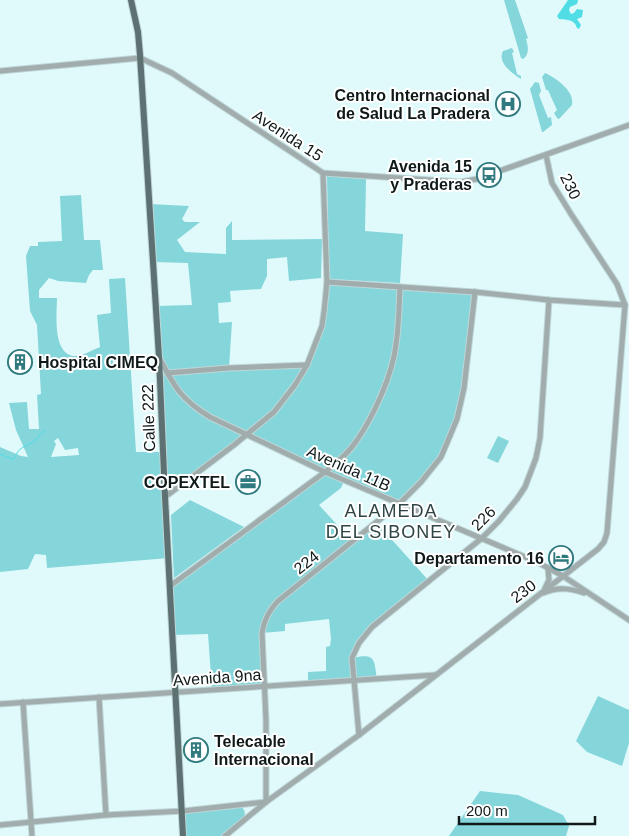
<svg xmlns="http://www.w3.org/2000/svg" width="629" height="836" font-family="Arial,sans-serif">
  <style>
    .green { fill: #84d6db; fill-rule: evenodd }
    .water { fill: #51dde6 }
    .lines { fill: none; stroke-linecap: round; stroke-linejoin: round }
    .stream { stroke: #51dde6; stroke-width: 1 }
    .minor-casing { stroke: #bfd6d7; stroke-width: 7 }
    .major-casing { stroke: #bfd6d7; stroke-width: 8 }
    .minor { stroke: #a1acad; stroke-width: 5 }
    .major { stroke: #5d7172; stroke-width: 6 }
    .labels { text-anchor: middle; stroke-width: 4; stroke-linejoin: round; paint-order: stroke }
    .poi-label { font-size: 16px; font-weight: bold; fill: #0f1919; stroke: #fff; text-anchor: end }
    .street-label { font-size: 16px; fill: #0f1919; stroke: #fff }
    .neighbourhood-label { font-size: 18px; letter-spacing: 1px; fill: #2f4546; stroke: #fff }
  </style>
  <rect width="100%" height="100%" fill="#e0fafb"/>
  <g class="green">
    <path d="M504,0H515L528,38L526,39C528,46 530,54 523,59L521,58Z"/>
    <path d="M512,48L514,52L512,53L517,74L521,76V79C512,73 497,63 503,51Z"/>
    <path d="M545,73C556,78 575,91 572,105L559,119L557,118L554,113L557,110L548,90H546L542,77Z"/>
    <path d="M535,82L539,83L541,91L539,95L548,118L551,117L552,125L543,132H542L530,89Z"/>
    <path d="M327,176L366,179L365,231L403,234L400,283L329,279Z"/>
    <path d="M81,195L84,240H100L103,270H93L89,275L86,283L58,281L49,278L39,290V298H57C57,313 52,352 73,356C82,357 92,350 100,347L97,315L111,313L109,279L125,278L136,452H162L156,306L192,305L188,263L153,262L149,204L189,206L182,219L185,222H200L177,240L185,252L226,254V228L232,221V240L322,239L321,278L289,281L287,257L267,259V276L261,289L230,291L231,302L218,303L219,323L232,322L229,368L307,364L318,337L327,282L475,292L457,419L441,457L399,504L344,481L341,488L319,505L352,541L376,522L429,581L372,627L359,643L352,658C375,653 374,658 377,679L308,683V672L326,671V647L330,646L331,639L329,619L285,624V631L262,633L264,686L212,690L208,634L173,635L170,586L324,473L245,435L165,497L169,558L47,568L46,555L35,554L28,569L0,572V447L21,456L28,457L16,430L9,403L27,402L29,429H39L37,395L41,394L37,325L30,311L26,256L30,246H38V242L62,241L60,196ZM58,438L65,450L78,448L79,455L51,457L56,444L54,441Z"/>
    <path d="M498,436L509,441L498,463L487,458Z"/>
    <path d="M190,500L244,527L174,578L171,515Z"/>
    <path d="M598,696L629,710V743L622,766L587,752L576,741Z"/>
    <path d="M480,791L518,795L563,815L569,826L566,836H449Z"/>
    <path d="M236,804C245,808 246,811 244,820L225,836H183V811Z"/>
  </g>
  <path class="water" d="M568,0H578L577,4L570,7L569,10L571,14L574,13L577,9L583,10L582,17L577,19L581,25L579,29L577,28C574,19 568,20 559,19L557,16Z"/>
  <g class="lines">
    <path class="stream" d="M0,454L12,459L15,458C18,447 25,447 33,442C39,439 39,433 45,431"/>
    <defs>
      <g id="minor">
        <path d="M0,71L140,58L172,73L323,173L461,182L477,179L629,125"/>
        <path d="M327,282L475,292L549,300L625,305"/>
        <path d="M160,359C175,388 182,400 210,417L325,472L537,562L563,576L629,620"/>
        <path d="M167,373L229,368L307,365"/>
        <path d="M165,497L234,445L274,412L295,385L307,365L322,326L324,312L327,282L323,173"/>
        <path d="M170,586L325,472C335,464 347,455 355,443C373,418 393,374 396,344C399,325 399,306 400,287"/>
        <path d="M545,588L549,580L548,568"/>
        <path d="M543,593C558,587 569,588 584,593"/>
        <path d="M99,697L106,815"/>
        <path d="M23,702L32,836"/>
        <path d="M0,704L435,675"/>
        <path d="M359,735L352,658L359,643L372,627L482,538L499,521L517,499L525,487L536,458L540,438L549,300"/>
        <path d="M0,825L106,815L183,811L266,802V720L262,633C264,620 269,610 278,601L399,504L421,482L441,457L457,419L464,388L475,292"/>
        <path d="M225,836L266,802L359,735L598,549L604,542L607,533L625,305L617,284L571,214L552,183L546,155"/>
      </g>
      <path id="major" d="M131,0L138,32L140,55L159,357L165,497L183,836"/>
    </defs>
    <use href="#minor" class="minor-casing"/>
    <use href="#major" class="major-casing"/>
    <use href="#minor" class="minor"/>
    <use href="#major" class="major"/>
  </g>
  <defs>
    <symbol id="hospital-ring" viewBox="-11 -11 22 22"><circle r="9.5" fill="#fff" stroke="#30797e" stroke-width="1.5"/><path d="M-5-5h3v3.5h4V-5h3V5h-3V1.5h-4V5h-3Z" fill="#30797e"/></symbol>
    <symbol id="bus-ring" viewBox="-11 -11 22 22"><circle r="9.5" fill="#fff" stroke="#30797e" stroke-width="1.5"/><path d="M-5-6H5V4H4V6H2V4H-2V6H-4V4H-5ZM-3.5-4V0h7V-4ZM-3.5 1.2v1.5H-2V1.2ZM2 1.2v1.5H3.5V1.2Z" fill="#30797e"/></symbol>
    <symbol id="building-ring" viewBox="-11 -11 22 22"><circle r="9.5" fill="#fff" stroke="#30797e" stroke-width="1.5"/><path d="M-4-6H4V6H1V3H-1V6H-4ZM-2.5-4.3h1.7v1.8h-1.7ZM.8-4.3h1.7v1.8H.8ZM-2.5-1h1.7V.8h-1.7ZM.8-1h1.7V.8H.8Z" fill="#30797e"/></symbol>
    <symbol id="office-ring" viewBox="-11 -11 22 22"><circle r="9.5" fill="#fff" stroke="#30797e" stroke-width="1.5"/><path d="M-6-3h4V-5.5h4V-3h4V5H-6ZM-1-4.5V-3h2v-1.5ZM-6 0V1H6V0Z" fill="#30797e"/></symbol>
    <symbol id="hotel-ring" viewBox="-11 -11 22 22"><circle r="9.5" fill="#fff" stroke="#30797e" stroke-width="1.5"/><path d="M-6-4.5h1.5V1H6V5H4.5V3h-9V5H-6ZM-4 0a1.8 1.8 0 1 1 3.6 0ZM.5 0V-2.5h3Q6-2.5 6 0Z" fill="#30797e"/></symbol>
  </defs>
  <g fill-rule="evenodd">
    <use href="#hospital-ring" x="494" y="90" width="28" height="28"/>
    <use href="#bus-ring" x="475" y="161" width="28" height="28"/>
    <use href="#building-ring" x="6" y="348" width="28" height="28"/>
    <use href="#office-ring" x="234" y="468" width="28" height="28"/>
    <use href="#hotel-ring" x="547" y="544" width="28" height="28"/>
    <use href="#building-ring" x="182" y="736" width="28" height="28"/>
  </g>
  <g class="labels">
    <g class="poi-label">
      <text x="490" y="101">Centro Internacional<tspan x="490" dy="18">de Salud La Pradera</tspan></text>
      <text x="472" y="172">Avenida 15<tspan x="472" dy="18">y Praderas</tspan></text>
      <text x="38" y="368" text-anchor="start">Hospital CIMEQ</text>
      <text x="230" y="488">COPEXTEL</text>
      <text x="544" y="564">Departamento 16</text>
      <text x="214" y="747" text-anchor="start">Telecable<tspan x="214" dy="18">Internacional</tspan></text>
    </g>
    <g class="street-label">
      <text transform="translate(288 135) rotate(33)" y="6">Avenida 15</text>
      <text transform="translate(571 186) rotate(64)" y="6">230</text>
      <text transform="translate(148 418) rotate(-92)" y="6">Calle 222</text>
      <text transform="translate(349 468) rotate(24)" y="6">Avenida 11B</text>
      <text transform="translate(483 518) rotate(-45)" y="6">226</text>
      <text transform="translate(306 562) rotate(-38)" y="6">224</text>
      <text transform="translate(523 591) rotate(-37)" y="6">230</text>
      <text transform="translate(217 677) rotate(-4)" y="6">Avenida 9na</text>
    </g>
    <g class="neighbourhood-label">
      <text x="391" y="517">ALAMEDA<tspan x="391" dy="21">DEL SIBONEY</tspan></text>
    </g>
  </g>
  <path d="M459 816v8h136v-8" fill="none" stroke="#0f1919" stroke-width="2.5"/>
  <text x="466" y="816" font-size="15" fill="#0f1919" stroke="#ffffff" stroke-width="4" paint-order="stroke">200 m</text>
</svg>
